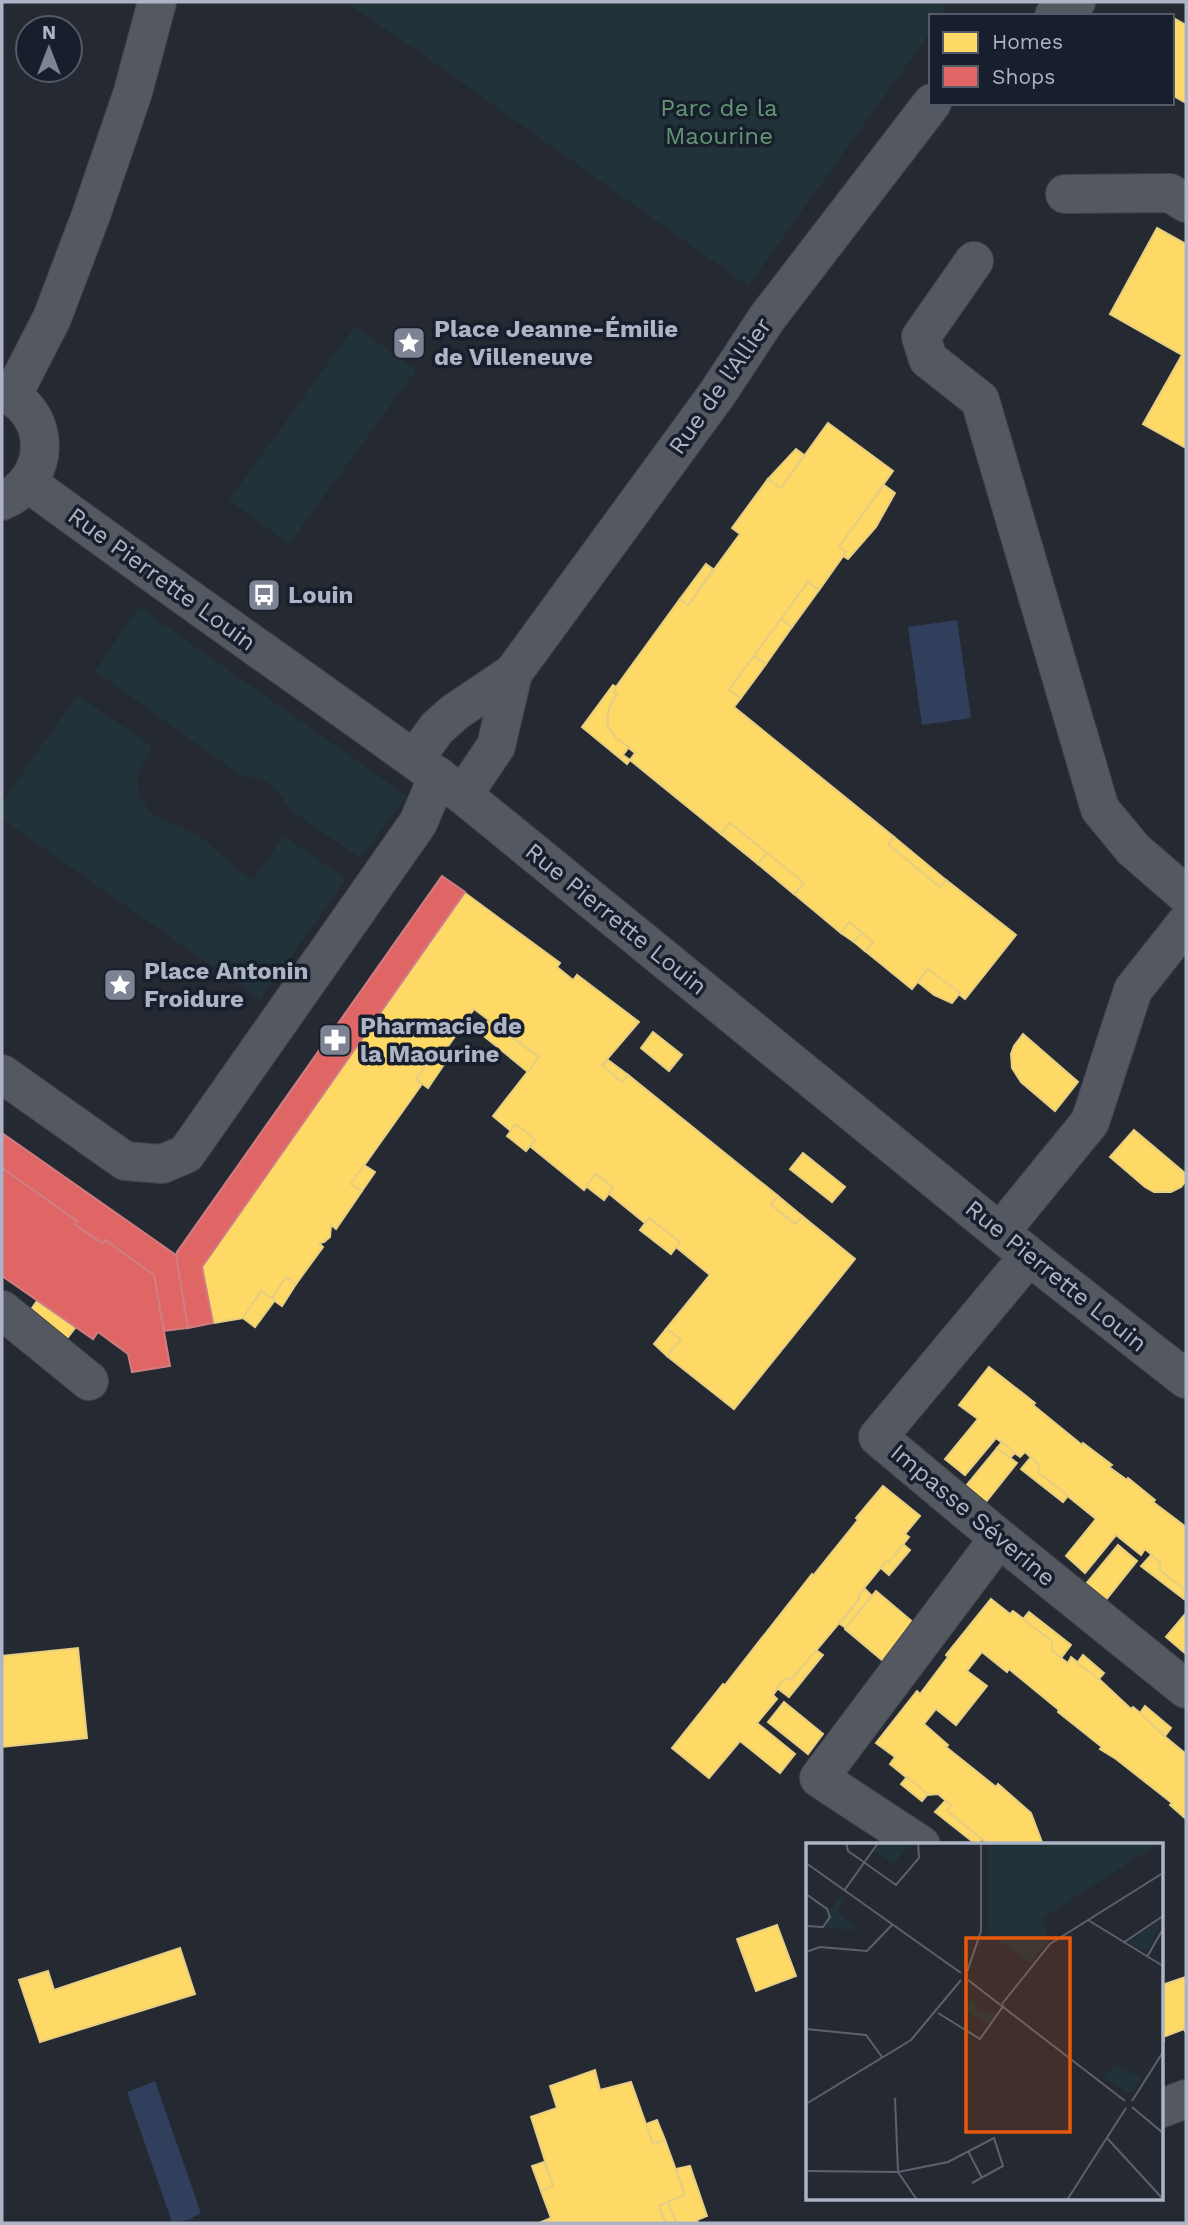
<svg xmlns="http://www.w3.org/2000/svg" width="1188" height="2225" font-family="'Work Sans',sans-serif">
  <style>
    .green { fill: #213338 }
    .water { fill: #303f5c }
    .homes { fill: #ffd966; stroke: #e6ce82; stroke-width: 2 }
    .shops { fill: #e06666; stroke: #d07d82; stroke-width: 2 }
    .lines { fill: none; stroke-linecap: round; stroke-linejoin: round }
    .minor-casing { stroke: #41444b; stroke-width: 40 }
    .minor { stroke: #545860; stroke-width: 38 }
    .labels { text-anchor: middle; stroke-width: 7; stroke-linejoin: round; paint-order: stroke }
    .park-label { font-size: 24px; fill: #639673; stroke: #181f2c }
    .poi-label { font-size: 24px; font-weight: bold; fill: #acb4c5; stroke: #181f2c; text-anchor: start }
    .street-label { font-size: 24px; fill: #acb4c5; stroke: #181f2c }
    .inset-road { fill: none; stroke: #5b616d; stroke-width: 2 }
    .view { fill: #e8590c; fill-opacity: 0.15; stroke: #e8590c; stroke-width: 3.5 }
    .inset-edge { fill: none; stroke: #acb4c5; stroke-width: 3.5 }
  </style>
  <rect width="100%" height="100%" fill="#252932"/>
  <g class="green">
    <path d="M345,2H944L946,10L942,16H931V31L748,286L429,59Z"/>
    <path d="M355,326L416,370L289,544L229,500Z"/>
    <path d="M139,607L407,796L360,858L290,810L278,791L262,779L240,775L95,671Z"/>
    <path d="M77,695L152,746L137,776L139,796L152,814L198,835L252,881L284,836L346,879L260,1000L5,821L2,825V803Z"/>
  </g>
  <g class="water">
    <path d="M957,620L971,718L922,725L908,627Z"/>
    <path d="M155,2081L201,2213L188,2220L172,2222L127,2092Z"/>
  </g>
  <g class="homes">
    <path d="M1175,19L1186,25V103L1172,95V24Z"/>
    <path d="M1157,228L1186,244V448L1143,424L1182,355L1110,314Z"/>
    <path d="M828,423L893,471L839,547L846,552L819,590L808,582L729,690L741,698L734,707L894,837L888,844L940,887L946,880L1016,935L965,999L928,969L912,989L865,951L873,942L849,922L841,933L794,894L804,883L730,823L721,834L630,760L635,753L616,738L608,727V710L617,694L614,692L616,687L680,599L688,605L740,534L732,528L768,479L781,488Z"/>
    <path d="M796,449L804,455L781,488L768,479Z"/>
    <path d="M884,485L895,493L876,527L848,559L843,556L846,552L839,547Z"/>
    <path d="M706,564L713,569L688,605L680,599Z"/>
    <path d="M808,582L819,590L792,627L781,619Z"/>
    <path d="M781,619L792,627L766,664L754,656Z"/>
    <path d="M754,656L766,664L741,698L729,690Z"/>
    <path d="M613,685L616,687L614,692L617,694L610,704L607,720L608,727L616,738L629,747L623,755L630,760L627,764L582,727Z"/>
    <path d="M730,823L767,853L758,864L721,834Z"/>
    <path d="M894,837L946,880L940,887L888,844Z"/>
    <path d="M767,853L804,883L794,894L758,864Z"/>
    <path d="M465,893L560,963L557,967L573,980L577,975L639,1022L602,1065L622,1082L628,1075L778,1196L771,1205L796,1224L802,1216L855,1259L734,1409L667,1356L681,1339L666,1329L710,1275L676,1247L680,1242L649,1218L645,1223L608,1193L613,1188L596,1174L584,1190L531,1147L535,1140L516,1124L511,1131L493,1116L539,1057L474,1009L442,1055L436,1052L416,1079L422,1084L351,1184L362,1191L336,1229L331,1225L330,1237L324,1242L319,1243L323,1247L296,1284L286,1277L272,1299L261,1291L243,1318L213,1323L202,1267Z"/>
    <path d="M849,922L862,933L854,942L841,933Z"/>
    <path d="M862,933L873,942L865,951L854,942Z"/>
    <path d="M928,969L960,993L952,1003L934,995L918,982Z"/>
    <path d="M488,1021L539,1057L528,1072L479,1032Z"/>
    <path d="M653,1032L682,1055L669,1071L641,1048Z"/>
    <path d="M1023,1034L1078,1082L1055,1111L1021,1082L1012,1068L1011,1054L1014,1046Z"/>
    <path d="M436,1052L447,1060L428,1088L416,1079Z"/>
    <path d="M608,1060L628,1075L622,1082L602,1065Z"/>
    <path d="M516,1124L535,1140L526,1151L507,1136Z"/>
    <path d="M1134,1130L1186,1174V1181L1181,1187L1171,1192H1154L1145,1187L1110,1157Z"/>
    <path d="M803,1153L845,1187L832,1202L790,1169Z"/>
    <path d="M364,1165L375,1172L362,1191L351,1184Z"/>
    <path d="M596,1174L613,1188L604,1200L586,1186Z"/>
    <path d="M778,1196L802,1216L796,1224L771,1205Z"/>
    <path d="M649,1218L680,1242L671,1254L640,1230Z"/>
    <path d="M286,1277L296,1284L282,1306L272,1299Z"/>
    <path d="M261,1291L275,1300L255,1327L243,1318Z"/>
    <path d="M37,1301L75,1328L66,1340L28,1314Z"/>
    <path d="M666,1329L681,1339L667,1356L654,1344Z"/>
    <path d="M989,1367L1035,1403L1033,1405L1082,1445L1083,1443L1112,1465L1109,1467L1127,1480L1128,1478L1155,1500L1153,1502L1186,1527V1591L1160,1570V1562L1145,1549L1141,1555L1116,1535L1085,1573L1066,1556L1096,1519L1039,1473L1038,1464L1025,1452L1020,1457L996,1438L965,1475L945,1459L978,1419L959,1405Z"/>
    <path d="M1002,1442L1015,1453L1010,1458L997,1448Z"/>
    <path d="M997,1448L1017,1463L985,1503L965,1487Z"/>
    <path d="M1031,1457L1038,1464L1039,1473L1068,1496L1063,1502L1021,1469Z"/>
    <path d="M883,1486L920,1516L905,1534L909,1537L889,1563L886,1561L864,1588L858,1597L860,1598L793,1678L784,1680L773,1695L777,1699L757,1723L795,1754L780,1773L740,1741L709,1778L672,1748L723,1684L725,1685L812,1574L813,1576L858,1520L856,1518Z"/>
    <path d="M903,1544L910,1550L889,1575L881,1568L886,1561L889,1563Z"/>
    <path d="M1118,1545L1137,1561L1105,1601L1085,1585Z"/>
    <path d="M1151,1555L1160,1562V1570L1186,1591L1184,1599L1141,1566Z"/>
    <path d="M864,1588L872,1596L846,1628L840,1624L860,1598L858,1597Z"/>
    <path d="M876,1591L914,1623L882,1660L845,1629Z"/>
    <path d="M991,1599L1010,1614L1013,1611L1052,1641V1650L1061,1658L1068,1663L1071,1657L1099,1679L1131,1709L1133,1707L1159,1728L1157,1730L1186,1754V1819L1170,1805L1172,1803L1116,1759L1100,1749L1102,1747L1058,1712L1059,1710L1009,1669L1007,1672L982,1652L967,1671L987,1686L956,1725L936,1709L924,1724L948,1745L946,1747L996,1787L998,1784L1031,1813L1043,1845H989L947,1811L951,1805L938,1794L928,1795L890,1764L895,1757L876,1743L917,1691L920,1694L948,1657L946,1655Z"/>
    <path d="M1029,1612L1071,1645L1061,1658L1052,1650V1641L1023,1619Z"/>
    <path d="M1186,1613V1654L1166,1637Z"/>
    <path d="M78,1648L87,1738L2,1747V1656Z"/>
    <path d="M816,1650L823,1655L789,1697L777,1688L784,1680L793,1678Z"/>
    <path d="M1083,1655L1104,1673L1099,1679L1077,1663Z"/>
    <path d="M784,1702L823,1734L808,1754L768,1722Z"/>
    <path d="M1145,1706L1171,1728L1165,1736L1140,1713Z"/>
    <path d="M907,1777L928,1794L922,1801L901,1784Z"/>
    <path d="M945,1801L951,1805L947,1811L982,1839L977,1845L935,1812Z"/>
    <path d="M777,1925L796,1976L756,1991L737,1939Z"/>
    <path d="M180,1948L195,1994L40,2042L19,1980L48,1971L54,1990Z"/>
    <path d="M1186,1977V2033L1184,2029L1163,2037L1164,2041H1162V1985Z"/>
    <path d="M595,2070L600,2090L631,2082L653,2144L665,2140L685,2195L659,2206L666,2223H539L551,2218L541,2191L553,2186L531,2117L557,2108L550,2086Z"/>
    <path d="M657,2120L665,2140L653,2144L646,2124Z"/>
    <path d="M544,2162L553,2186L541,2191L532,2166Z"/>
    <path d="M690,2166L707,2216L697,2220L698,2223H676L668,2202L685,2195L676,2169Z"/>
    <path d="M668,2202L676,2223H666L659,2206Z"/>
  </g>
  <g class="shops">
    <path d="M442,876L465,892L202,1267L213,1323L188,1328L176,1255L177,1252Z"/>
    <path d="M2,1133L176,1255L188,1328L164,1331L154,1275L105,1240L103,1244L74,1224L77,1221L2,1168Z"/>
    <path d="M2,1168L77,1221L74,1224L103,1244L105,1240L154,1275L170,1366L132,1372L128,1354L98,1332L93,1339L2,1276Z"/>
  </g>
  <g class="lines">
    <defs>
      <g id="minor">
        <path d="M1054,16L1076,2"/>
        <path d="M1065,194L1170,193L1186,203"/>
        <path d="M974,261L921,337L928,359L980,400L1100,809L1133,849L1186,895"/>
        <path d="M2,392C53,412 52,480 2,501"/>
        <path d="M12,396L52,318L91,215L133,92L157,2"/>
        <path d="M27,482C171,588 319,690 463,795L1029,1256L1186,1379"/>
        <path d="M415,758L437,728L455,712L513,673L717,394L767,318L932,103"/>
        <path d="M463,795L496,746L513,673"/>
        <path d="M2,1074L125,1161L162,1164L186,1154L418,823L438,776"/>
        <path d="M1000,1232L1090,1122L1133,990L1186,923"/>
        <path d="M1029,1256L878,1437L999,1538L1186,1689"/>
        <path d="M2,1310L89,1381"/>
        <path d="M921,1845L819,1778L999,1538"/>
        <path d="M1162,2108L1186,2099"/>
      </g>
    </defs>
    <use href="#minor" class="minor-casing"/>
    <use href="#minor" class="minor"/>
  </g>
  <defs>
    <symbol id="sight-square" viewBox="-11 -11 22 22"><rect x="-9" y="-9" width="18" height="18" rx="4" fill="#7d8392" stroke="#181f2c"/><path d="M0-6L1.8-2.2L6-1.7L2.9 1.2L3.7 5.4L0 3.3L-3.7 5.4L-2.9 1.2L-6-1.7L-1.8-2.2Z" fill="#fff"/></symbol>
    <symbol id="bus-square" viewBox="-11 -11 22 22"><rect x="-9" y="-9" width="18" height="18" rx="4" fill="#7d8392" stroke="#181f2c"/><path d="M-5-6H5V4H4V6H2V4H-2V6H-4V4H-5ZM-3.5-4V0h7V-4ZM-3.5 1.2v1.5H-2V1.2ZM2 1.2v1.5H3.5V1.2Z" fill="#fff"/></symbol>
    <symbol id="pharmacy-square" viewBox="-11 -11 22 22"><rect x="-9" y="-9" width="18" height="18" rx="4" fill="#7d8392" stroke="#181f2c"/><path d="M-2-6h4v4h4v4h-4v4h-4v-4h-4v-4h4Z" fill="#fff"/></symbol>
  </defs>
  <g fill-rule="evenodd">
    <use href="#sight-square" x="390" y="324" width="38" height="38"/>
    <use href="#bus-square" x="245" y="576" width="38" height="38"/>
    <use href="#sight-square" x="101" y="966" width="38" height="38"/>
    <use href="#pharmacy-square" x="316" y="1021" width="38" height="38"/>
  </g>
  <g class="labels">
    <g class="park-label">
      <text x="719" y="116">Parc de la<tspan x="719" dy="28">Maourine</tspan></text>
    </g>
    <g class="poi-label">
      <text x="434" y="337">Place Jeanne-Émilie<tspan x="434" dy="28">de Villeneuve</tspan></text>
      <text x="288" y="603">Louin</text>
      <text x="144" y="979">Place Antonin<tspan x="144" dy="28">Froidure</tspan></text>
      <text x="360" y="1034">Pharmacie de<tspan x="360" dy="28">la Maourine</tspan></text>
    </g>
    <g class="street-label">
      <text transform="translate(720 386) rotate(-55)" y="8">Rue de l'Allier</text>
      <text transform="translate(162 579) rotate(36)" y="8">Rue Pierrette Louin</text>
      <text transform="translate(616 919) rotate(39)" y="8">Rue Pierrette Louin</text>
      <text transform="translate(1056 1276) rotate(39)" y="8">Rue Pierrette Louin</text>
      <text transform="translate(973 1515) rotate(40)" y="8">Impasse Séverine</text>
    </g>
  </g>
  <g transform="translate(806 1843)">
    <rect width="357" height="357" fill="#252932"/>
    <path d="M74,0H110L111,2L102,3L88,21L69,8ZM354,0L236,75L243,96L225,120L182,90V1ZM36,53L40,56L31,68L51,87L20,85L23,67ZM357,75L340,109L322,99ZM167,155L173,166L190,171L183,182L158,167ZM309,222L336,235L323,250L298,235Z" fill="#213338"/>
    <path class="inset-road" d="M40,0L42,8L90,42L113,15L112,0M0,20L155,130M38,48L72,0M0,51L21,66L24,74L17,84L0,83M282,77L357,123M317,100L357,73M0,109L14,104L61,108L86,82M341,114L357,86M161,129L175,88V0M162,137L319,258M196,161L244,101L357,30M132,170L174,196L198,162M0,186L60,192L76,214M89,255L92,329L142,319L188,295L197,323L166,340M326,258L357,209M0,261L105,197L155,137M326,264L357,290M301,295L357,356M162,308L176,335M0,328L92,329L111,357M261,357L320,265"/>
    <path class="view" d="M160,95H264V289H160Z"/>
    <rect width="357" height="357" class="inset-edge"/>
  </g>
  <rect width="1188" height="2225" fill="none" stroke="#acb4c5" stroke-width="7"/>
  <rect x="929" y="14" width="245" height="91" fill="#181f2c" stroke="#535b69" stroke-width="2"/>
  <rect x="943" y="32" width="35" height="21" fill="#ffd966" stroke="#535b69" stroke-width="2"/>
  <text x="992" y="49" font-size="21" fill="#acb4c5">Homes</text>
  <rect x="943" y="66" width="35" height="21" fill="#e06666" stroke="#535b69" stroke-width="2"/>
  <text x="992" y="84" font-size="21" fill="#acb4c5">Shops</text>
  <g transform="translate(49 49)"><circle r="33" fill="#181f2c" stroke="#535b69" stroke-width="2"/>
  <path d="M0-5L12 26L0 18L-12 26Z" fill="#7d8392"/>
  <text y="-10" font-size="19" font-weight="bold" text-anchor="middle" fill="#acb4c5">N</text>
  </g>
</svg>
